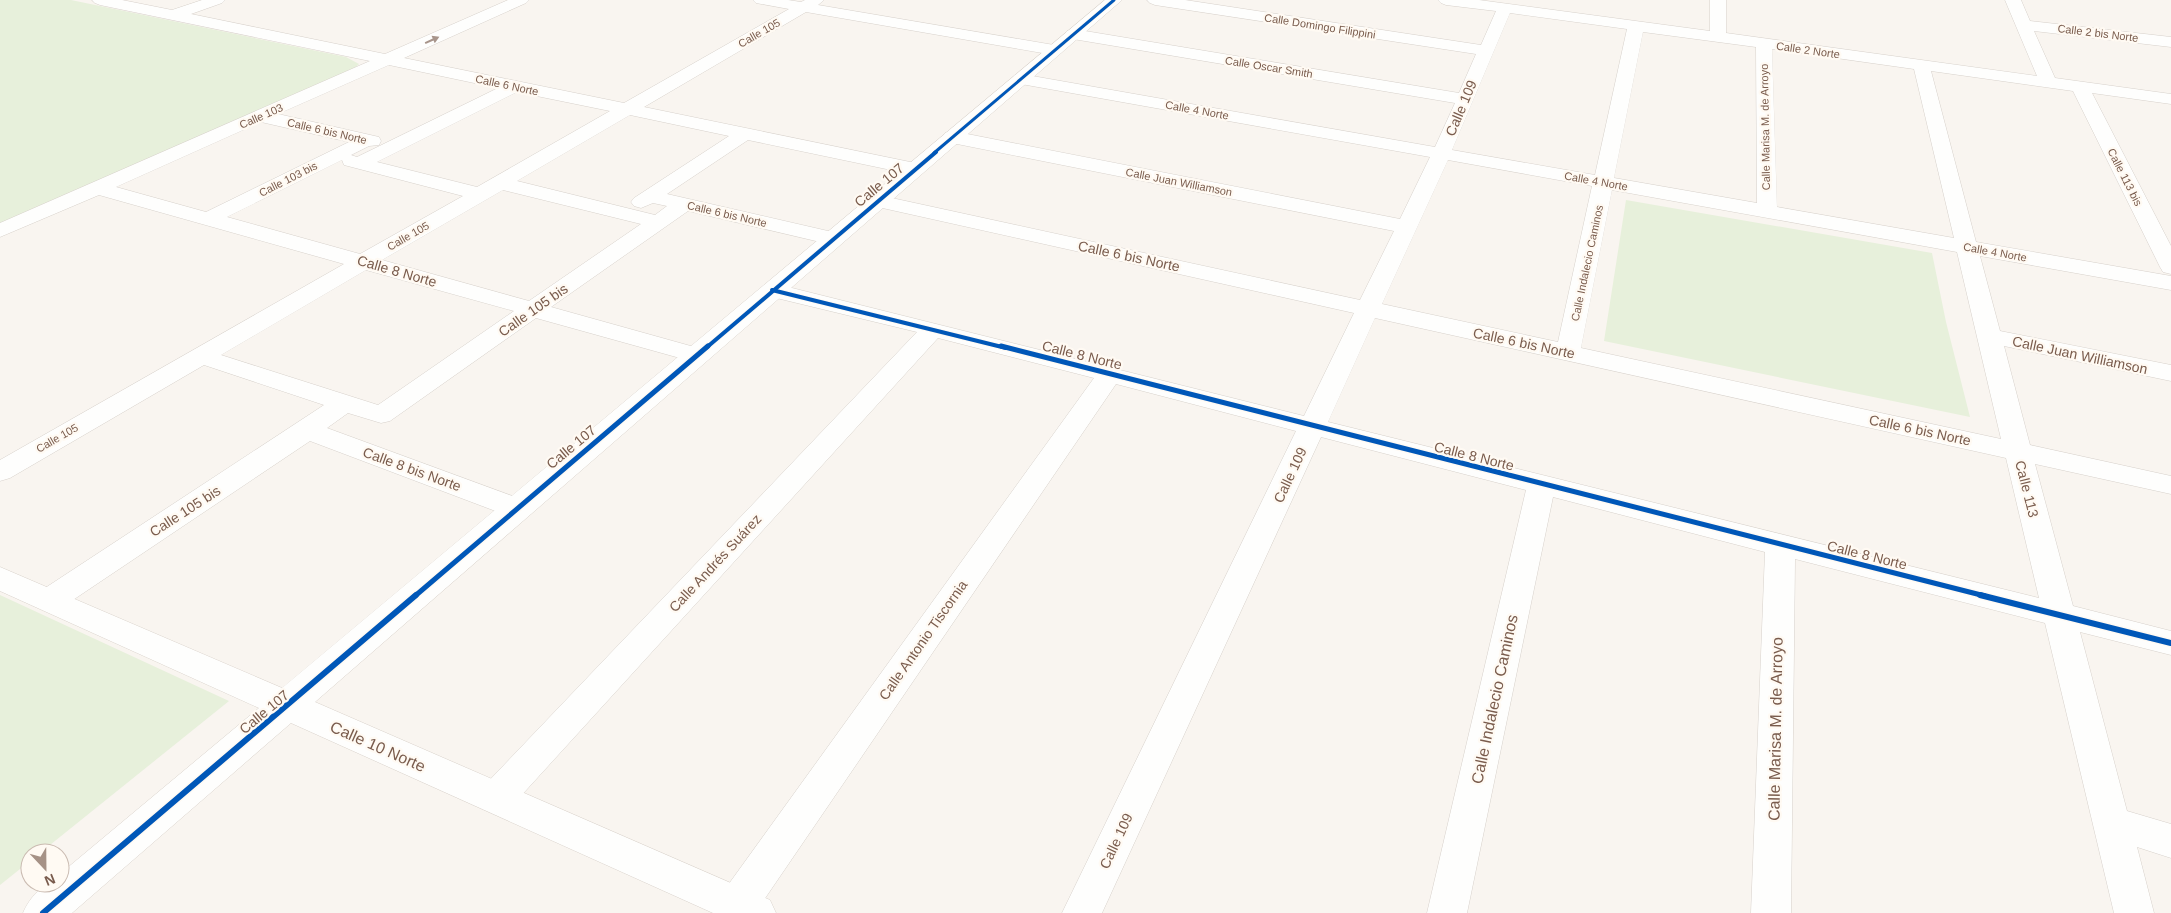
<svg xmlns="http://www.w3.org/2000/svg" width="2171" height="913" font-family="Arial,sans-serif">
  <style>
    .green { fill: #e7f0db }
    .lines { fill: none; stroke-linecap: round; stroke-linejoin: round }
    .street-casing { stroke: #d7d1cb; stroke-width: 1 }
    .secondary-casing { stroke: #d9d2cb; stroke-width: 1 }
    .street { fill: #fefefd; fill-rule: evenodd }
    .secondary { fill: #fefefd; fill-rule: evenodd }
    .cycleway-far3-casing { stroke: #fffaf3; stroke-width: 5 }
    .cycleway-far2-casing { stroke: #fffaf3; stroke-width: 6 }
    .cycleway-far1-casing { stroke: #fffaf3; stroke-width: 8 }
    .cycleway-casing { stroke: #fffaf3; stroke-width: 9 }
    .cycleway-far3 { stroke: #0057b8; stroke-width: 3 }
    .cycleway-far2 { stroke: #0057b8; stroke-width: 4 }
    .cycleway-far1 { stroke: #0057b8; stroke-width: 5 }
    .cycleway { stroke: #0057b8; stroke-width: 6 }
    .oneway { fill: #a8958b }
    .labels { text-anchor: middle; stroke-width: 4.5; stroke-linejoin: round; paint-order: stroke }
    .far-street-label { font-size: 11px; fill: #7a5c4d; stroke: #fffaf3 }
    .street-label { font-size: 14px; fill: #7a5c4d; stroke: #fffaf3 }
    .near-street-label { font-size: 16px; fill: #7a5c4d; stroke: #fffaf3 }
  </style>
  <rect width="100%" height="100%" fill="#f9f5f0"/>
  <g class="green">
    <path d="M0,0H71L346,57L359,64L355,68L0,224Z"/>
    <path d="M1626,200L1932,253L1946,322L1970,417L1604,341Z"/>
    <path d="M0,595L229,701L40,853H30V861L0,885Z"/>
  </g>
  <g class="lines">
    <defs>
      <g id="street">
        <path d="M92,0H122L172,10L202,0H225L222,3L191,14L385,54L508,0H529L526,3L404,58L624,103L789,9L756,3L753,0H788L801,2L805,0H824L818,5L1054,45L1060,47L1062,50L1060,53L1054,55L806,12L644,107L915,163L922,165L925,169L922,173L915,175L748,140L667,194L841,234L844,239L841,244L833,245L688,211L551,307L705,350L708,355L705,360L696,362L687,360L536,318L390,421L381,423L348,413L327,428L526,501L530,508L526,515L516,518L506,515L310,441L61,608L50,612L39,608L34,600L39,592L324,405L204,365L10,478L0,481V460L344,264L99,195L0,237V223L370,61L100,5L95,3ZM389,65L498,88L357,157L351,155L369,146L379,145L381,141L379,137L278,114ZM517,92L610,111L477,187L377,162ZM630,115L729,136L634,198L631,202L634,206L641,208L653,203L667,206L655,215L517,181ZM261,122L349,142L206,212L116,187ZM342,160L344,165L463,196L360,254L227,217ZM503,190L641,224L529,301L382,260ZM366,270L514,311L378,405L221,355Z"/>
        <path d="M1147,0H1185L1481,45L1496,11L1446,5L1441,3L1438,0H1479L1710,31V0H1726V33L2037,76L2005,0H2021L2030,21L2171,37V47L2034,31L2055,78L2171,94V104L2092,93L2171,246V274L2163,272L2160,267L2073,91L1931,71L1976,242L2171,276V290L1980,256L2000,331L2171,365V381L2004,346L2030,445L2171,476V494L2035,464L2073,606L2171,631V655L2080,632L2127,811L2171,824V858L2137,847L2154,913H2114L2045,623L1795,559L1791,913H1751L1765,552L1553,497L1467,913H1427L1526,490L1321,437L1102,913H1062L1296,431L1116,384L755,913H721L717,905L723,892L1094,378L938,338L509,809L496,814L483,809L478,798L483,787L917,332L764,295L761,290L764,285L772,283L1304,416L1354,313L878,207L871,205L868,201L871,197L878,195L1360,300L1394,231L952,143L945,141L943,137L945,133L952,131L1400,219L1430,157L1021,84L1015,83L1012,79L1015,75L1021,74L1435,147L1455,103L1073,39L1067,37L1065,34L1067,31L1073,29L1459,93L1476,54L1155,5L1150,3ZM1510,13L1627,29L1595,175L1452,150ZM1643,32L1756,47L1757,203L1614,178ZM1772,49L1914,69L1954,238L1777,207ZM1448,160L1592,186L1558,342L1382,304ZM1612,190L1957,252L2001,439L1581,348ZM1375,318L2006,458L2039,598L1328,422Z"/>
      </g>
      <path id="secondary" d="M1105,0H1122L315,702L770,900L776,913H713L291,723L72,913H23C30,897 42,883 60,883V874L259,708L0,591V567L282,688Z"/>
    </defs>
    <use href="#street" class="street-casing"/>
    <use href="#secondary" class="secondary-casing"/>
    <use href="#street" class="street"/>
    <use href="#secondary" class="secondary"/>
    <defs>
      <path id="cycleway-far3" d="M934,153L1114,0"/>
      <g id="cycleway-far2">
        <path d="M772,290L1006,348"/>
        <path d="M706,348L936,152"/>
      </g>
      <g id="cycleway-far1">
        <path d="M1001,346L1985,596"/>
        <path d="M415,596L708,346"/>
      </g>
      <g id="cycleway">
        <path d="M1980,595L2171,643"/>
        <path d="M43,913L416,595"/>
      </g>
    </defs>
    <use href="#cycleway-far3" class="cycleway-far3-casing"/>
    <use href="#cycleway-far2" class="cycleway-far2-casing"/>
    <use href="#cycleway-far1" class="cycleway-far1-casing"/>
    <use href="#cycleway" class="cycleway-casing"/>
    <use href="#cycleway-far3" class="cycleway-far3"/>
    <use href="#cycleway-far2" class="cycleway-far2"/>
    <use href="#cycleway-far1" class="cycleway-far1"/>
    <use href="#cycleway" class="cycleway"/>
  </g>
  <defs><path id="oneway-solid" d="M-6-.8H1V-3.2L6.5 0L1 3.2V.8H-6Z" transform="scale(1.25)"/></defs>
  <use class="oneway" href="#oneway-solid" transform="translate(432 40) rotate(-24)"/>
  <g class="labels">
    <g class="far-street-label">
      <text transform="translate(1320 26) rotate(9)" y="4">Calle Domingo Filippini</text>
      <text transform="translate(759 33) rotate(-30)" y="4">Calle 105</text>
      <text transform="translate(2098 33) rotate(7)" y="4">Calle 2 bis Norte</text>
      <text transform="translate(1808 50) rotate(8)" y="4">Calle 2 Norte</text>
      <text transform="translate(1269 67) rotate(9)" y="4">Calle Oscar Smith</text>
      <text transform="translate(507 85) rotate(12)" y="4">Calle 6 Norte</text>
      <text transform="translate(1197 110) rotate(10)" y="4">Calle 4 Norte</text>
      <text transform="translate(261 116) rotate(-24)" y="4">Calle 103</text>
      <text transform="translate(1765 127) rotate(-91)" y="4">Calle Marisa M. de Arroyo</text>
      <text transform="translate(327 131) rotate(13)" y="4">Calle 6 bis Norte</text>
      <text transform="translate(2125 177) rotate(63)" y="4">Calle 113 bis</text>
      <text transform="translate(288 179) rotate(-27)" y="4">Calle 103 bis</text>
      <text transform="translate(1596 181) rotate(10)" y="4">Calle 4 Norte</text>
      <text transform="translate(1179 182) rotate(11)" y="4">Calle Juan Williamson</text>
      <text transform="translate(727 214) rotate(13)" y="4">Calle 6 bis Norte</text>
      <text transform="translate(408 236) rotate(-30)" y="4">Calle 105</text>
      <text transform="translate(1995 252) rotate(10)" y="4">Calle 4 Norte</text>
      <text transform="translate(1587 263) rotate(-78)" y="4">Calle Indalecio Caminos</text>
      <text transform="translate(57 438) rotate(-30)" y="4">Calle 105</text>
    </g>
    <g class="street-label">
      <text transform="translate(1461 108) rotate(-67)" y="5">Calle 109</text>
      <text transform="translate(879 185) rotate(-40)" y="5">Calle 107</text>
      <text transform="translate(1129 256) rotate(12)" y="5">Calle 6 bis Norte</text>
      <text transform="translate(397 271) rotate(16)" y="5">Calle 8 Norte</text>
      <text transform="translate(533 310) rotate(-35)" y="5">Calle 105 bis</text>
      <text transform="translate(1524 343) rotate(12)" y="5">Calle 6 bis Norte</text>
      <text transform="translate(1082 355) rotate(14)" y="5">Calle 8 Norte</text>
      <text transform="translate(2080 355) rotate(12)" y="5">Calle Juan Williamson</text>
      <text transform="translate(1920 430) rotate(12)" y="5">Calle 6 bis Norte</text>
      <text transform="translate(571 447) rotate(-40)" y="5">Calle 107</text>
      <text transform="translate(1474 456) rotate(14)" y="5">Calle 8 Norte</text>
      <text transform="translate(412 469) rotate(20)" y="5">Calle 8 bis Norte</text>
      <text transform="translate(1290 475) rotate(-65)" y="5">Calle 109</text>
      <text transform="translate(2027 489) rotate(76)" y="5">Calle 113</text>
      <text transform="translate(185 511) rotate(-33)" y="5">Calle 105 bis</text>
      <text transform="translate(1867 555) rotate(14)" y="5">Calle 8 Norte</text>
      <text transform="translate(715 563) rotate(-47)" y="5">Calle Andrés Suárez</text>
      <text transform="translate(923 640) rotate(-55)" y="5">Calle Antonio Tiscornia</text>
      <text transform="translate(264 712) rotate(-40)" y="5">Calle 107</text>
      <text transform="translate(1116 841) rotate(-65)" y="5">Calle 109</text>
    </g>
    <g class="near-street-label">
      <text transform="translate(1494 699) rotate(-78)" y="6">Calle Indalecio Caminos</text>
      <text transform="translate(1775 729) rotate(-89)" y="6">Calle Marisa M. de Arroyo</text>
      <text transform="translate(378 746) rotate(24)" y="6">Calle 10 Norte</text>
    </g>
  </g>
  <g transform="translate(45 868) rotate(158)"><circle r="24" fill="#fffaf3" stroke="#cabbb1"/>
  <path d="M0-4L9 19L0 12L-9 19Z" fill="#a69286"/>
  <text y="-8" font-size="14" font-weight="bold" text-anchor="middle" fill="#7a5c4d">N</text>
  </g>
</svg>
